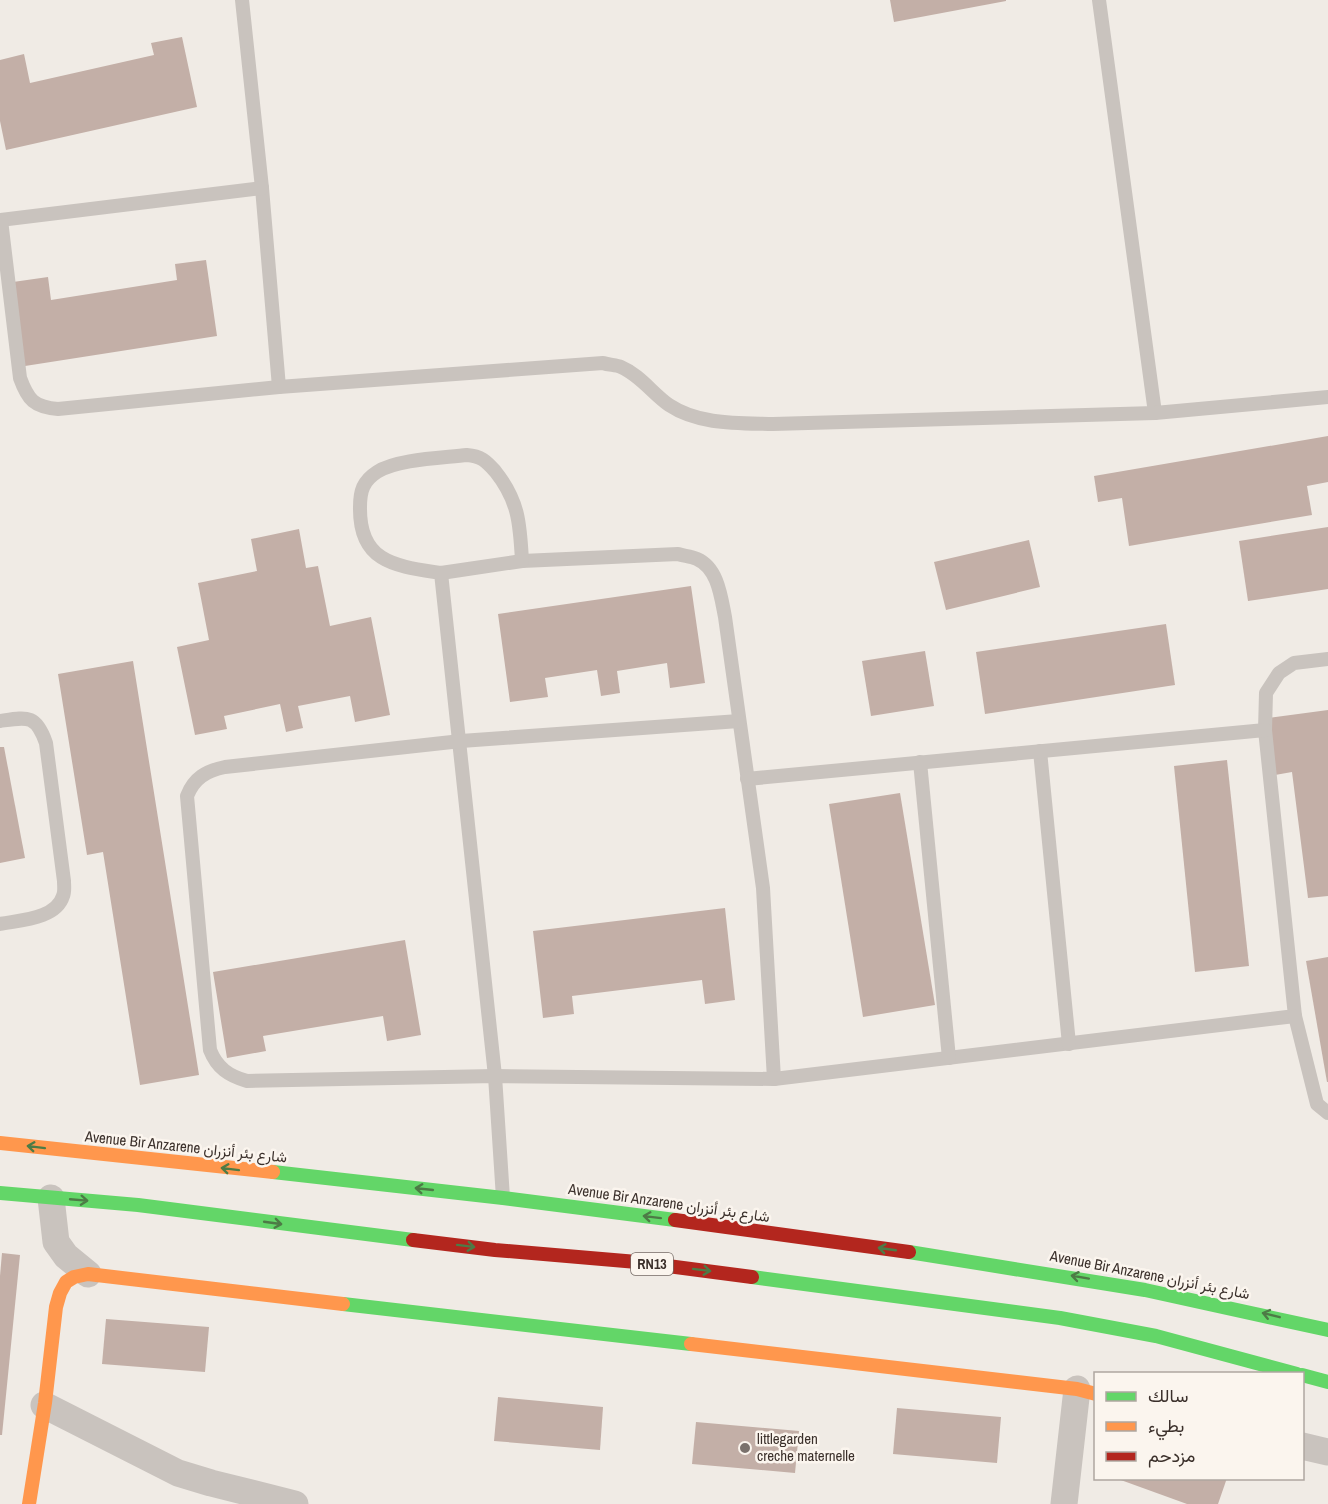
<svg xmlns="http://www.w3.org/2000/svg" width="1328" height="1504" font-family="'Archivo Narrow',Vazirmatn,sans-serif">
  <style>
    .building { fill: #c3afa7 }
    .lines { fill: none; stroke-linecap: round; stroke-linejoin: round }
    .lane { stroke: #c9c3be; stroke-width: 14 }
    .street { stroke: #c9c3be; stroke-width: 27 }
    .fast { stroke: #63d668; stroke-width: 14 }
    .slow { stroke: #ff974d; stroke-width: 14 }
    .jam { stroke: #b3261e; stroke-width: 14 }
    .oneway { stroke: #4d7b46 }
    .poi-dot { fill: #7a716c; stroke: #fbf5ee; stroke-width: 2 }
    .labels { text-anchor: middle; stroke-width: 5; stroke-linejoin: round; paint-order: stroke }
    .shield { fill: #fbf5ee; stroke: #756b66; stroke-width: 1.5 }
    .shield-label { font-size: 14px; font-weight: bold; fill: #3b302b }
    .street-label { font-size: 15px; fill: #3b302b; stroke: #fbf5ee }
    .poi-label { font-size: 15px; fill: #3b302b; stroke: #fbf5ee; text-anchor: start }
  </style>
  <rect width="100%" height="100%" fill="#f0ebe5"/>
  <g class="building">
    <path d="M890,0H1006V1L894,22Z"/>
    <path d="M182,37L197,107L6,150L0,121V60L24,54L30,83L154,55L151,43Z"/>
    <path d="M206,260L217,336L25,366L13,282L48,277L51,300L177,280L175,264Z"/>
    <path d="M1328,436V482L1307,486L1312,515L1129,546L1122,498L1098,502L1094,476Z"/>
    <path d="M1328,527V589L1248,601L1239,541Z"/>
    <path d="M299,529L306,568L318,566L330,626L371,617L390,715L355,722L350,696L298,706L303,728L286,732L280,704L224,716L227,729L195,735L177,647L209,640L198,583L257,571L251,539Z"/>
    <path d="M1029,540L1040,587L946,610L934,562Z"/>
    <path d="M691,586L705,683L670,688L667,663L617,671L620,693L601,696L597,670L545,678L548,697L510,702L498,614Z"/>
    <path d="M1166,624L1175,685L985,714L976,652Z"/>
    <path d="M925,651L934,706L871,716L862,661Z"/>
    <path d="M133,661L199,1075L140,1085L103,852L87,855L58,674Z"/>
    <path d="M1328,710V896L1308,898L1292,772L1275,775L1268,718Z"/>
    <path d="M0,747H4L25,858L0,863Z"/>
    <path d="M1227,760L1249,966L1195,972L1174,766Z"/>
    <path d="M900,793L935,1005L863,1017L829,804Z"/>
    <path d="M725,908L735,1000L705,1004L702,980L572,996L574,1014L543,1018L533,931Z"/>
    <path d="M405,940L421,1035L387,1041L383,1016L263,1036L266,1051L227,1058L213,972Z"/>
    <path d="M1328,957V1082H1327L1306,961Z"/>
    <path d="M2,1253L20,1255L2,1435H0V1276Z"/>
    <path d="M106,1319L209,1327L205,1372L102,1364Z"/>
    <path d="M498,1397L603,1407L600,1450L494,1441Z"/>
    <path d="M897,1408L1001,1417L997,1463L893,1454Z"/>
    <path d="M696,1422L799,1431L795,1473L692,1464Z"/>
    <path d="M1227,1478L1218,1504H1187L1118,1479Z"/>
  </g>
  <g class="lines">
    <g class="lane">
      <path d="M242,0L262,188L279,387"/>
      <path d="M1099,0L1155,413"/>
      <path d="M0,220L262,188"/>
      <path d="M1,220L20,378C28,400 34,407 58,409L279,387L603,363C609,365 616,365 621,367C640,375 653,394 669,405C699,425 738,423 773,424L1155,413L1328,397"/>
      <path d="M522,561L678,554C684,556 691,556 697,559C718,568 721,597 725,617L763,888L774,1079"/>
      <path d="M441,573L522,561C520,524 519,501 495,471C486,461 481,456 467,455C443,458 397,459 377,472C363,481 360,491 360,507C359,563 396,566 441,573L495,1076L503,1198"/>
      <path d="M0,721C27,717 36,714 46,743L64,881C64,886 65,892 63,896C56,919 20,920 0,924"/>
      <path d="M739,721L461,741L225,767C206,771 194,778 187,796L210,1050C217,1068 229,1076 247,1081L495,1076L774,1079L1295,1016L1265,730L1266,693L1279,673L1294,663L1328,659"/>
      <path d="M1040,751L1069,1044"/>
      <path d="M920,762L949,1058"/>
      <path d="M747,779L1265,730"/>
      <path d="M1295,1016L1317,1104L1328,1113"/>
    </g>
    <g class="street">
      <path d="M51,1198L56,1242L66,1256L88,1274"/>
      <path d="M44,1405L178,1473L211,1483L295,1504"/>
      <path d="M1302,1446L1328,1452"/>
      <path d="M1064,1504L1077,1389"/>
    </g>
    <g class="fast">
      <path d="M273,1172L503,1198L675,1220"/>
      <path d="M0,1193L138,1205L413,1240"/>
      <path d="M909,1252L1145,1290L1328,1330"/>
      <path d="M752,1277L1060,1318L1156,1336L1297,1374"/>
      <path d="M343,1304L691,1344"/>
      <path d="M1302,1375L1328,1382"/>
    </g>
    <g class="slow">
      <path d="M0,1143L273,1172"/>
      <path d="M691,1344L1077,1389L1096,1394"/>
      <path d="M29,1504L45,1403L56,1307L60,1293L66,1282L74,1277L88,1274L343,1304"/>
    </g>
    <g class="jam">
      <path d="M675,1220L909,1252"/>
      <path d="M413,1240L495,1250L637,1262L752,1277"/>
    </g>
  </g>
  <defs><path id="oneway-shaft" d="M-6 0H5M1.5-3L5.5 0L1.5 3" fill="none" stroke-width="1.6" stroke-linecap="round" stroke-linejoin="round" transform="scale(1.5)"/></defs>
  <g class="oneway">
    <use href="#oneway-shaft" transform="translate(36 1147) rotate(-173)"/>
    <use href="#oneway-shaft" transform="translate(230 1169) rotate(-173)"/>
    <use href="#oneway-shaft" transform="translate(424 1189) rotate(-174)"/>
    <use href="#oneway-shaft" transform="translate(79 1200) rotate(5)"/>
    <use href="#oneway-shaft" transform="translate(652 1217) rotate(-173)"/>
    <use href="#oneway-shaft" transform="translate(273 1223) rotate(8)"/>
    <use href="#oneway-shaft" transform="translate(466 1246) rotate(7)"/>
    <use href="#oneway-shaft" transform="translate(887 1249) rotate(-172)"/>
    <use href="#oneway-shaft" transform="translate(702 1270) rotate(7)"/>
    <use href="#oneway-shaft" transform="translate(1080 1277) rotate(-170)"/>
    <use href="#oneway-shaft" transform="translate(1271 1315) rotate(-166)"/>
  </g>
  <circle class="poi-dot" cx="745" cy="1448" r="6"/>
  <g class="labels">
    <rect class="shield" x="631" y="1253" width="42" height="22" rx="4.5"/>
    <g class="shield-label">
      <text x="652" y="1269">RN13</text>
    </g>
    <g class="street-label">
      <text transform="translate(186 1147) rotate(6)" y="5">Avenue Bir Anzarene شارع بئر أنزران</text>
      <text transform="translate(669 1203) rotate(8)" y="5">Avenue Bir Anzarene شارع بئر أنزران</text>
      <text transform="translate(1150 1275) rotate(11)" y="5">Avenue Bir Anzarene شارع بئر أنزران</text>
    </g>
    <g class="poi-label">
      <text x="757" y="1444">littlegarden<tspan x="757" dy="17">creche maternelle</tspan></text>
    </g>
  </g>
  <rect x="1094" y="1372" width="210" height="108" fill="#fbf5ee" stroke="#aea6a0" stroke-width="1.5"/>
  <rect x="1106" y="1392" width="30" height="9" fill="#63d668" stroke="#aea6a0" stroke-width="1.5"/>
  <text x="1148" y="1402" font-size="18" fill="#3b302b">سالك</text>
  <rect x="1106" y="1422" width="30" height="9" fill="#ff974d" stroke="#aea6a0" stroke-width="1.5"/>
  <text x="1148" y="1432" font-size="18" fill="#3b302b">بطيء</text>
  <rect x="1106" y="1452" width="30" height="9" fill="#b3261e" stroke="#aea6a0" stroke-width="1.5"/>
  <text x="1148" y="1462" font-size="18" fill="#3b302b">مزدحم</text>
</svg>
